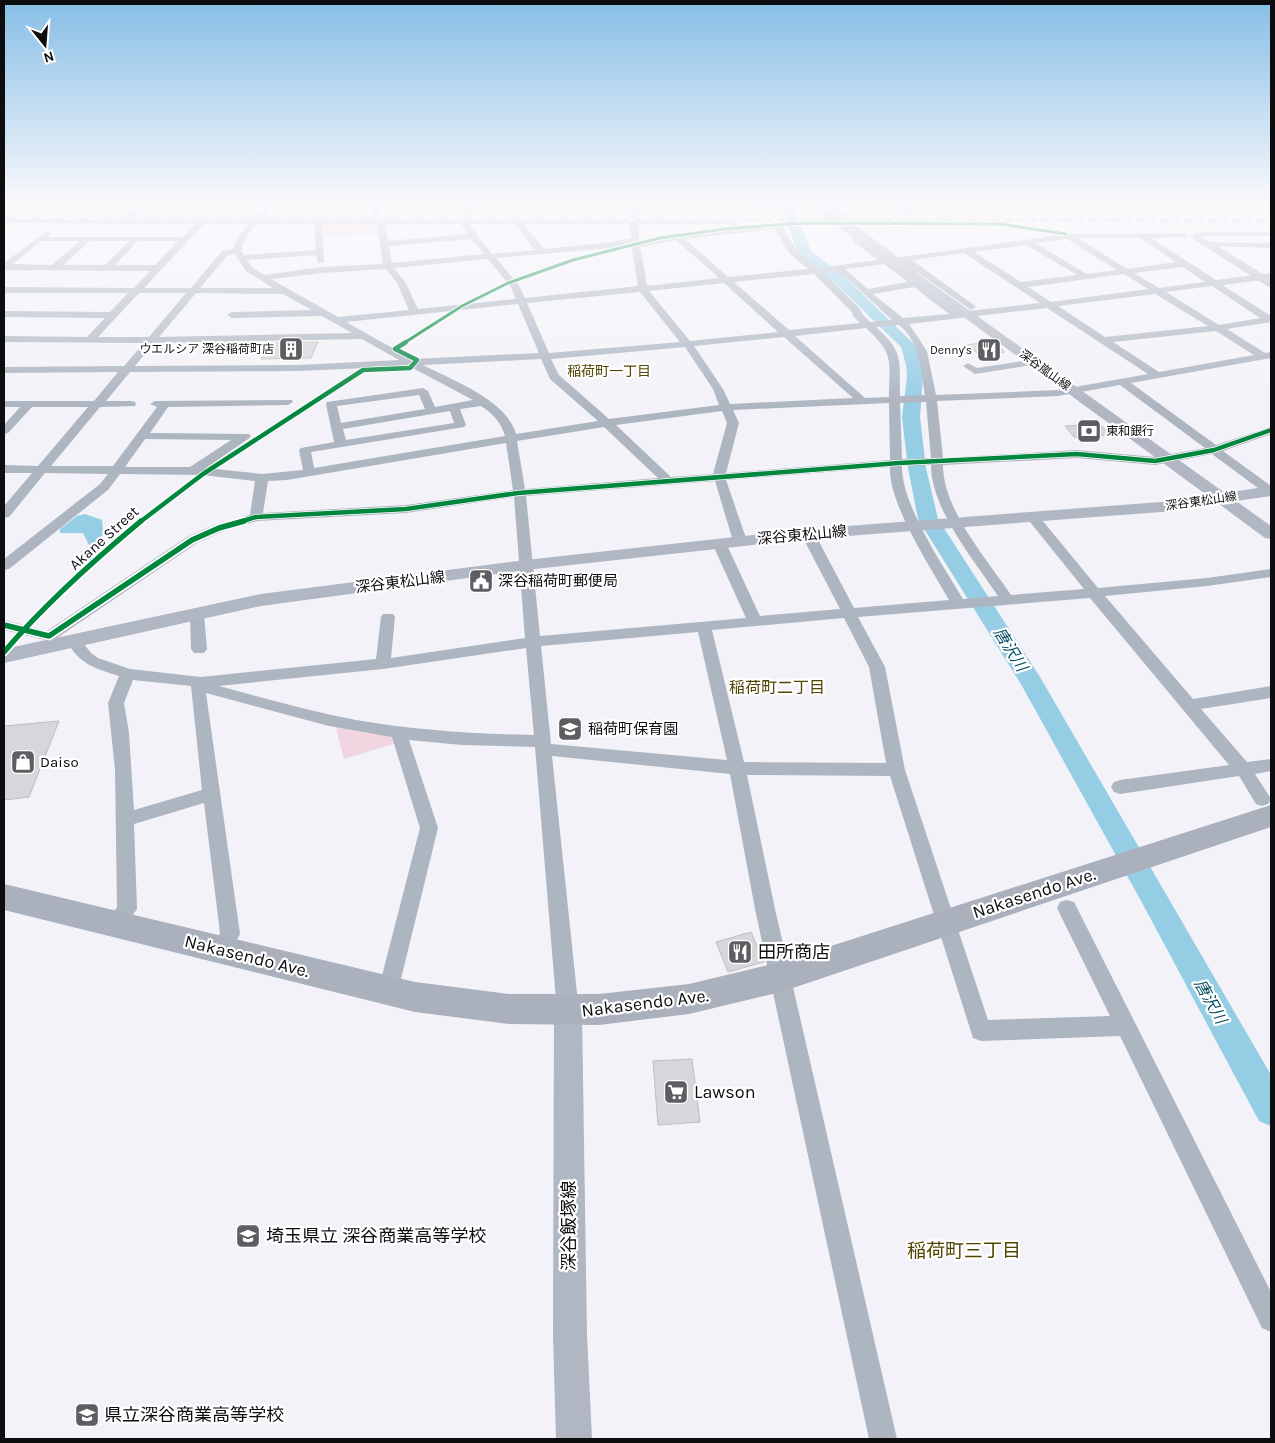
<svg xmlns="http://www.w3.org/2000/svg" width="1275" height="1443" font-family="Karla,'Noto Sans JP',sans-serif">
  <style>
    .green { fill: #f1d5e0 }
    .water { fill: #95cee4 }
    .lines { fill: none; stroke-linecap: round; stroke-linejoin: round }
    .stream { stroke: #95cee4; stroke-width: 2.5 }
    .river { fill: #95cee4; fill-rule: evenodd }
    .building { fill: #d8d6da; stroke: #bfbdc2 }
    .minor { fill: #adb5c1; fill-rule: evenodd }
    .major { fill: #b0b6c2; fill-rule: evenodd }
    .highway { fill: #aab1bc; fill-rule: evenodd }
    .rail-casing { stroke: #b0b3bc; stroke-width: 3 }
    .rail { stroke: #fff; stroke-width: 2; stroke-dasharray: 6; stroke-linecap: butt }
    .major-bridge { stroke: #b0b6c2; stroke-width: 11 }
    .cycleway-far2-casing { stroke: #fff; stroke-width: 5 }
    .cycleway-far1-casing { stroke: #fff; stroke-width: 6 }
    .cycleway-casing { stroke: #fff; stroke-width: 9 }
    .cycleway-far2 { stroke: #00873e; stroke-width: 3 }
    .cycleway-far1 { stroke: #00873e; stroke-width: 4.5 }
    .cycleway { stroke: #00873e; stroke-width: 5.5 }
    .labels { text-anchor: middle; stroke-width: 4.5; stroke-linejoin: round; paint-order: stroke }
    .far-poi-label { font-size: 12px; fill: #0d0d10; stroke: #fff; text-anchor: end }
    .far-street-label { font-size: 12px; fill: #0d0d10; stroke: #fff }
    .far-neighbourhood-label { font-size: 14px; fill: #514603; stroke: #fff }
    .street-label { font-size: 15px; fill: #0d0d10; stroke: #fff }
    .poi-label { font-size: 15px; fill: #0d0d10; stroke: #fff; text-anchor: start }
    .water-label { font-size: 16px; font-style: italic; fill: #074f63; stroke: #fff }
    .neighbourhood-label { font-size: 16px; fill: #514603; stroke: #fff }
    .near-street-label { font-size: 18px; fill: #0d0d10; stroke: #fff }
    .near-poi-label { font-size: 18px; fill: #0d0d10; stroke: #fff; text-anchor: start }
    .near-neighbourhood-label { font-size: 19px; fill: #514603; stroke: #fff }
  </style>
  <rect width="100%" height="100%" fill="#f3f2f8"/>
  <g class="green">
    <path d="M320,222H378L381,234L321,236Z"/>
    <path d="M1160,224H1218L1223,229H1172Z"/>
    <path d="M341,725L391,732L397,743L344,759L336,728Z"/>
  </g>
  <path class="water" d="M85,514L102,520L103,534L100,541L91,546L89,545L83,533H60V529L77,516Z"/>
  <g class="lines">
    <path class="stream" d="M788,208L794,205"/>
    <path class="river" d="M771,205H792L811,251L845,277L916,346L922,365L923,377L920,417L926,468L938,519L1040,677L1271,1075V1126L1259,1121L1140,899L1022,686L918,519L908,468L902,417L907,377L906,365L901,347L835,283L801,257L796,248L783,210L773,208Z"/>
  </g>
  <g class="building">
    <path d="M991,341L1005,352L981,356L967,345Z"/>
    <path d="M318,342L311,358L261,359L270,343Z"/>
    <path d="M1100,424L1111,435L1074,437L1065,426Z"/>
    <path d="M59,721L29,797L4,800V726Z"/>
    <path d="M751,932L764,962L728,972L716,942Z"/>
    <path d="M692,1059L700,1122L658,1125L653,1061Z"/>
  </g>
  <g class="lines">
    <g class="minor">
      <path d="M136,205H144L134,216H128V212Z"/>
      <path d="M267,205H276L261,219H629L632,205H640L637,219L733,220H736L738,226L734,228L781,224L796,250L818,268L878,260L854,242L853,240L857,238L887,259L1068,234L1183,233H1186V237L1151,238L1216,280L1271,273V279L1222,285L1271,316V322L1227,329L1265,353L1271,352V358L1131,383L1216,445L1271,427V434L1223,451L1271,486V494H1266L1212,454L1155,465L1077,458L943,465C943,510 987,559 1011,595L1084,589L1026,517L1032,513L1037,514L1098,588L1207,578L1271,569V577L1207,586L1105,596L1193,699L1271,686V698L1201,709L1247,762L1271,759V771L1255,774L1271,799L1268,804L1262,806L1256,804L1239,776L1120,794L1114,792L1111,787L1114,782L1120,780L1229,765L1090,598L858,617L885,667L905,770L988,1020L1110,1016L1057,908L1060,902L1067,900L1074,902L1271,1292V1332L1262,1328L1120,1036L981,1041L973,1038L890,776L747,775L775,909L897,1439H869L755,909L730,774L552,756L579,1012L575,1019L568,1022L561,1019L557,1012L535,747L462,745L409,740L438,828L398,991L395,998L388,1001L381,998L378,991L420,828L392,737L329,726L206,693L240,934L228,956L221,959L214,956L211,950L220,933L204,803L134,824L137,909L122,930L115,933L108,930L105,924L117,907L115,770L108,703L119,676C94,668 81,665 67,642L69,638H79L91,653L98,658L130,669L201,677L376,659L381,617L383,614H393L395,617L391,658L525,638L514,497L406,513L257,521L224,531L197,543L54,640L49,641L4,630V620L47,631L187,537L214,525L250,515L255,481L202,475L120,474L108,490L9,569L4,570V559L100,484L108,474L45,473L9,517L4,518V506L32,473H4V465L38,466L88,407H32L8,433L4,434V425L20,407H4V401H94L118,372L4,373V367L124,366L144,343L4,342V336L87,337L105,318L4,317V311L110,312L128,293H4V287L134,288L150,271L4,270V263L47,231L51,233L48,237H183L195,224L4,223V219H252ZM204,224H248L238,237L233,249L222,251L191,288H144ZM256,224H314L316,250L244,255L241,251L246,237ZM322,224H377L383,264L322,267L264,275L252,267L247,260L316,255L318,263H324ZM385,224H461L468,234L388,241ZM469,224H515L535,250L492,254ZM524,224H629L631,238L611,242L544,249ZM638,224H730L734,228L678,235L639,242ZM775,229L790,254L808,269L728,277L685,239ZM1078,238H1140L1176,262L1127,269ZM471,239L484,254L392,263L389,246ZM1067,239L1117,270L1087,274L1035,243ZM676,240L719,278L647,286L640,247ZM41,241H80L52,265L13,264ZM90,241H129L105,265H63ZM138,241H178L155,265H115ZM631,243L638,286L525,298L518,284L496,258L611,248ZM1026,245L1077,275L1021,282L974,252ZM964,253L1040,303L960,312L893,263L903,262L971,310L976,307L974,305L912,260ZM235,254L246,271L273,288H200L228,255ZM488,259L511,287L516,299L418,309L405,282L394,268ZM884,264L908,282L868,289L845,269ZM1183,267L1205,282L1159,288L1134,273ZM386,269L397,283L409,310L338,317L271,279L322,273ZM835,271L849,280L892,320L870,322L863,315L860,309L823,272ZM814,274L852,312L853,316L860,323L789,330L734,282ZM1124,274L1148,289L1051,302L1028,287ZM724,283L778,332L690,341L649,291ZM1212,286L1260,318L1219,325L1166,292ZM914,287L949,314L903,318L873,294ZM640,292L680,342L549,353L527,303ZM139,293H186L149,337H98ZM196,293L283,294L312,310L232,312L227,315L232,318L322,316L352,333L159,337ZM1155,294L1208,326L1105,337L1058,306ZM518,304L539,353L412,359L346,322ZM1047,308L1148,374L1058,390L936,395L927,351L909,324ZM899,325C920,341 921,371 925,395L900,396C899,361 905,353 876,327ZM866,328C895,355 889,360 889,397L865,398L795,336ZM1216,331L1254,355L1159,372L1113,342ZM784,337L853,398L730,404L723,389L694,346ZM362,339L399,360L298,365L135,366L154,343ZM685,347L713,389L719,405L609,419L559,375L551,359ZM541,359L550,379L598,421L516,434C507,400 452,380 423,365ZM409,366L473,400L435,407L428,391L423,388L327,402L326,404L334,442L301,448L299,450L303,470L262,474L206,468L248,439L251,436L249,434L150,433L168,407L288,405L293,402L292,400L155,401L150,404L157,407L113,466H51L100,407L135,406L136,404L135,402L131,401H106L130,372L298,371ZM1120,385L1205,448L1155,457L1077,450L943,458L937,401L1058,396ZM419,395L425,409L341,423L337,406ZM926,402L931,458L902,459L900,403ZM889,403L890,460L726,473L739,423L733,410ZM481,406C493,414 501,422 505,436L314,468L311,452L464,427L466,425L460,409ZM450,411L454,423L346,440L343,429ZM722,411L727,423L713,474L671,477L616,425ZM604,427L658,478L525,489L517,441ZM145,439L231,440L190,467H125ZM506,443L513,490L406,505L263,513L268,481L287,480ZM931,465C931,509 974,560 998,596L963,599C944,567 901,504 902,466ZM890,467C888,503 931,568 949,600L854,608L815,534L808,530L801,534L840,609L760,616L726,543L719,539L712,543L746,618L540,636L526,496L715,481L733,541L740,545L747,541L726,480ZM844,618L869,667L886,763L744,762L712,630ZM698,632L727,760L551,744L541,646ZM526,648L534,735C474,734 414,730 356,720C310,711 264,698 219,686L383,669ZM133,680L191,686L202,790L134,810L129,733L124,703Z"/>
      <path d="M377,205H385L379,217H376L372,215Z"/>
      <path d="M466,205H474L470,215L466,217L462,215Z"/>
      <path d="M805,205H816L812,207Z"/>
      <path d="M827,205H836L849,215L842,217Z"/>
      <path d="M894,205H903L916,214L909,216Z"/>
      <path d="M1122,205H1188L1182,209H1134Z"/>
      <path d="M1202,232H1271V236H1203L1196,238L1192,236Z"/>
      <path d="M1204,242L1271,243V248L1207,246H1204Z"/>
      <path d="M1035,359L1040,362L1039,364L975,374L963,366L968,363L977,368Z"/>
      <path d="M197,609L202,611L204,614L207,649L204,653H194L191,649L190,614L192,611Z"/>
    </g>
    <g class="major">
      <path d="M1196,233L1271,279V287L1267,286L1192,238L1191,236Z"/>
      <path d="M913,272L917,273L1225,493L1271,486V496L1236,501L1271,526V539L1265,538L1219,504L1174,511L808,539L526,570L261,606L4,663V649L261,594L526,560L808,529L1174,501L1208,496L909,277L907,275Z"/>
      <path d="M568,999L578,1003L582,1012L587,1335L592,1439H556L553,1335L554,1012L558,1003Z"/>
    </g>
    <path class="highway" d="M1271,805V827L781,992L689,1014L599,1025L509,1024L415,1012L4,910V884L415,982L509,994H599L689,984L781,962Z"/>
    <defs>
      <path id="rail" d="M4,218L1271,221"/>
    </defs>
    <use href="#rail" class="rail-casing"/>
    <use href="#rail" class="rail"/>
    <path class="major-bridge" d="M818,205L913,275"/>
    <defs>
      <path id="cycleway-far2" d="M404,343L462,306L508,283L573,260L660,238L724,229L802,223L1000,224L1066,234"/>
      <g id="cycleway-far1">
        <path d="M395,349L406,342"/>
        <path d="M140,522L203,474L363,370L410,368L417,360L395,349"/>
        <path d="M240,522L256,517L406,509L518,493L899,463L1077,454L1155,461L1214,450L1271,430"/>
      </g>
      <g id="cycleway">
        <path d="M4,625L49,636L192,540L219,528L244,521"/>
        <path d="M4,652C45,604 93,561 141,521"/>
      </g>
    </defs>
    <use href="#cycleway-far2" class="cycleway-far2-casing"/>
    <use href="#cycleway-far1" class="cycleway-far1-casing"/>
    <use href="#cycleway" class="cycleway-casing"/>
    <use href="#cycleway-far2" class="cycleway-far2"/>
    <use href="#cycleway-far1" class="cycleway-far1"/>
    <use href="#cycleway" class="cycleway"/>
  </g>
  <linearGradient id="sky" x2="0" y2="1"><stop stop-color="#87bee6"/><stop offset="0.5" stop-color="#faf9fc"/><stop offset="1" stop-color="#faf9fc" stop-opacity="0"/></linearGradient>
  <rect width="1275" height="407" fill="url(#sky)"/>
  <defs>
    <symbol id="building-square" viewBox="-11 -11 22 22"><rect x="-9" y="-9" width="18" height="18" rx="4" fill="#5e5d61" stroke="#fff"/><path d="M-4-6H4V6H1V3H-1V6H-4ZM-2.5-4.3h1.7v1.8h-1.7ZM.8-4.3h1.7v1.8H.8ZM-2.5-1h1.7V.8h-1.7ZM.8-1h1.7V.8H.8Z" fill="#fff"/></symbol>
    <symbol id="restaurant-square" viewBox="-11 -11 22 22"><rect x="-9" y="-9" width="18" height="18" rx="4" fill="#5e5d61" stroke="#fff"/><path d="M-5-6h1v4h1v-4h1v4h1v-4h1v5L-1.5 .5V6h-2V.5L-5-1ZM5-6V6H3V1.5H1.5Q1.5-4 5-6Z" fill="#fff"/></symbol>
    <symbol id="bank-square" viewBox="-11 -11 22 22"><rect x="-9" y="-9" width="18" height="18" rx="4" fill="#5e5d61" stroke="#fff"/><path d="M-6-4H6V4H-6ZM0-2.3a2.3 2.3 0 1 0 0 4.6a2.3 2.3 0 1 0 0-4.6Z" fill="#fff"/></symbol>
    <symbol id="civic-square" viewBox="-11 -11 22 22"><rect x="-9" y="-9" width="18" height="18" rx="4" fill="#5e5d61" stroke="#fff"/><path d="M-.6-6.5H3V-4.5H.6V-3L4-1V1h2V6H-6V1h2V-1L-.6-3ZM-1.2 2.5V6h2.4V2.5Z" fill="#fff"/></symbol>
    <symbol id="school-square" viewBox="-11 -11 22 22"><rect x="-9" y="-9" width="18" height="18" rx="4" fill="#5e5d61" stroke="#fff"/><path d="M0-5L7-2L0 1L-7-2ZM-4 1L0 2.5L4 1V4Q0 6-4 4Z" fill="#fff"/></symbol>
    <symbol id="shop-square" viewBox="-11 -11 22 22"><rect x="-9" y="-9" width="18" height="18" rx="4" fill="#5e5d61" stroke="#fff"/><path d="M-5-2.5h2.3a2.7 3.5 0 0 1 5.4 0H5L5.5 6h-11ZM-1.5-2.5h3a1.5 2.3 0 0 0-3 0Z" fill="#fff"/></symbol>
    <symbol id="supermarket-square" viewBox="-11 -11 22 22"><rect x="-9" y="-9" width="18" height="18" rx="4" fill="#5e5d61" stroke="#fff"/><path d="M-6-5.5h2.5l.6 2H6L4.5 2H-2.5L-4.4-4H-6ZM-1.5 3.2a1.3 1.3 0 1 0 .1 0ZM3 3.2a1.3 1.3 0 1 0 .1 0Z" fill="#fff"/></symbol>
  </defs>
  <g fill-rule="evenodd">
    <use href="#building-square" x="277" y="335" width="28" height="28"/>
    <use href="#restaurant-square" x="975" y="336" width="28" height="28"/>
    <use href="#bank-square" x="1075" y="417" width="28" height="28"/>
    <use href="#civic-square" x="467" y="567" width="28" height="28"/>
    <use href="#school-square" x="556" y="715" width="28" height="28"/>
    <use href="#shop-square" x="9" y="748" width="28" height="28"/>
    <use href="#restaurant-square" x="726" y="938" width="28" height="28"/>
    <use href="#supermarket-square" x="662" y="1078" width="28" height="28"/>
    <use href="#school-square" x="234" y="1222" width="28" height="28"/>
    <use href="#school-square" x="73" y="1401" width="28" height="28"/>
  </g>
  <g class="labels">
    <g class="far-poi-label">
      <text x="274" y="353">ウエルシア 深谷稲荷町店</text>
      <text x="972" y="354">Denny's</text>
      <text x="1106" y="435" text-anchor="start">東和銀行</text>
    </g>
    <g class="far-street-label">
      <text transform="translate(1045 370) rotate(36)" y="4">深谷嵐山線</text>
      <text transform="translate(1201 501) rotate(-8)" y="4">深谷東松山線</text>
    </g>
    <g class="far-neighbourhood-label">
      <text x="609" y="376">稲荷町一丁目</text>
    </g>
    <g class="street-label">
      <text transform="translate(802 535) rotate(-5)" y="5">深谷東松山線</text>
      <text transform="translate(104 538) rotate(-42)" y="5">Akane Street</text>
      <text transform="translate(400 582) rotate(-7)" y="5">深谷東松山線</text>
    </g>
    <g class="poi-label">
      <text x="498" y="586">深谷稲荷町郵便局</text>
      <text x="588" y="734">稲荷町保育園</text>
      <text x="40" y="767">Daiso</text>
    </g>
    <g class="water-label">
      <text transform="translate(1011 649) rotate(58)" y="6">唐沢川</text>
      <text transform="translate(1211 1001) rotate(61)" y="6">唐沢川</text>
    </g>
    <g class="neighbourhood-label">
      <text x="777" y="693">稲荷町二丁目</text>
    </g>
    <g class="near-street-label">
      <text transform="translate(1034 893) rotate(-18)" y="6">Nakasendo Ave.</text>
      <text transform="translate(247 956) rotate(14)" y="6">Nakasendo Ave.</text>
      <text transform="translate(645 1003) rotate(-7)" y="6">Nakasendo Ave.</text>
      <text transform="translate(569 1226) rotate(-90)" y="6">深谷飯塚線</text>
    </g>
    <g class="near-poi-label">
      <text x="758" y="958">田所商店</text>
      <text x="694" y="1098">Lawson</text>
      <text x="266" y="1242">埼玉県立 深谷商業高等学校</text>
      <text x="104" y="1421">県立深谷商業高等学校</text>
    </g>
    <g class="near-neighbourhood-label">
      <text x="964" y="1257">稲荷町三丁目</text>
    </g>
  </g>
  <rect width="1275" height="1443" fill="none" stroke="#0d0d10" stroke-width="10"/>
  <g transform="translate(45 45) rotate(163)" stroke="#ffffff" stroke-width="4" paint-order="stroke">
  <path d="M0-4L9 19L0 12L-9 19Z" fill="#0d0d10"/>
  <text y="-8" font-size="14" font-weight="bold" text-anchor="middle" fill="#0d0d10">N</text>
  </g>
</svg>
